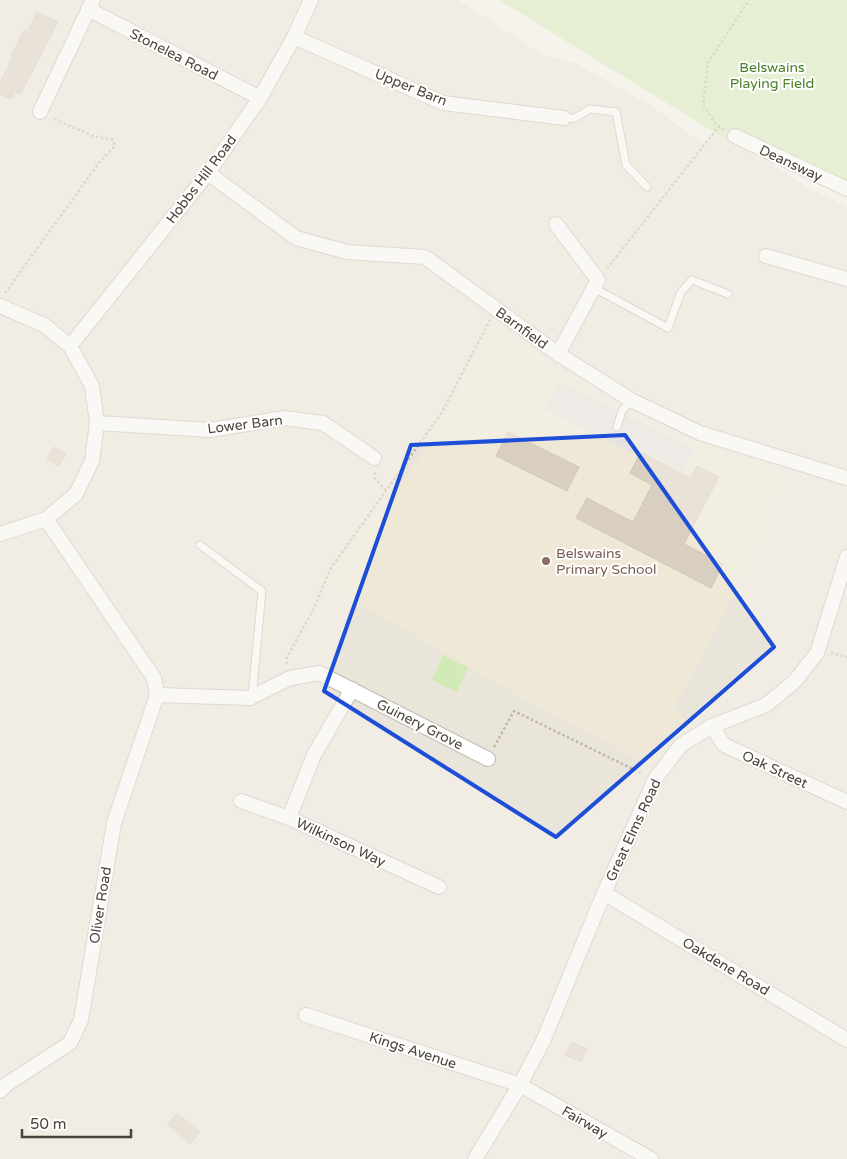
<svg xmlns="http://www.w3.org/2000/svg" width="847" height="1159" font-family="'Varela Round',sans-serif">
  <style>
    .residential { fill: #eae5da }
    .education { fill: #efe8d6 }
    .green { fill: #d2eab5 }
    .parking { fill: #e5e3e0 }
    .building { fill: #d8cfc1; stroke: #d3c7b4 }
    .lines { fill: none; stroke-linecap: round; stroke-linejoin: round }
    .lane-casing { stroke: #c2bbae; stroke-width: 9 }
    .street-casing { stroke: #c2bbae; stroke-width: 16 }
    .path { stroke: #c4b79f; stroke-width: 2.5; stroke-dasharray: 2.5 2.5; stroke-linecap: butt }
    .lane { stroke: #fff; stroke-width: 7 }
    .street { stroke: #fff; stroke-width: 14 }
    .marked { fill: none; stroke: #1d4ed8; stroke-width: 4; stroke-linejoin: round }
    .education-dot { fill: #8d6e63; stroke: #fff; stroke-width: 2 }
    .labels { text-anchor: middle; stroke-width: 4; stroke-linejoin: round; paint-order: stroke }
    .street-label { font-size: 14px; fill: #4b4439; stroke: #fff }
    .park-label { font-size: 14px; fill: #4a7f2a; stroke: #fff }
    .education-label { font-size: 14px; fill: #785e54; stroke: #fff; text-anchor: start }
  </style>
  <rect width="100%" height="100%" fill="#f6f3ec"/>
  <path class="residential" d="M0,0H459L541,54L575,63L652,106L703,144L718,128L807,187L847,207V1159H0Z"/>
  <path class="education" d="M493,323L590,390L648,421L688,439L783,470L762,538L693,673L673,707L681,713L687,726L664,747L650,766L518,696L326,584L367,525L395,492L420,457L437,430Z"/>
  <g class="green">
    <path d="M499,0H847V188L725,139Z"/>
    <path d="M443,655L468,668L457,692L432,680Z"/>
  </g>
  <path class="parking" d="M560,381L694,449L683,472L636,448L633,453L545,409Z"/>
  <g class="building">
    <path d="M37,12L58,22L20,95L15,92L11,99L0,94V83L13,57L11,56L24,30L27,32Z"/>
    <path d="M508,432L579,467L567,491L496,456Z"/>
    <path d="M54,447L66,454L59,466L47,459Z"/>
    <path d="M641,452L690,478L697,466L719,477L684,544L723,564L711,588L576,518L587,498L633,522L652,485L630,473Z"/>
    <path d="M572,1042L587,1049L581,1062L565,1055Z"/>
    <path d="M177,1113L200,1132L190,1144L167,1124Z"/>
  </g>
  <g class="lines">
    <defs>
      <g id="lane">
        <path d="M564,118H575L590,109L616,112L626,165L647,187"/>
        <path d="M594,288L668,328L681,292L692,280L728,294"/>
        <path d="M617,427L622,411L631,400"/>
        <path d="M200,545L262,591L252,697"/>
      </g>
      <g id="street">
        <path d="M88,9L260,98"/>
        <path d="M294,37L443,103L564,118"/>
        <path d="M40,112L93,0"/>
        <path d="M735,136L847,189"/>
        <path d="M208,173L296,238L347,252L425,257L558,354L631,400L700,433L847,478"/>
        <path d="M556,224L598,280L558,354"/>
        <path d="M766,256L847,279"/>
        <path d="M0,306L44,325L70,346L92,386L97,423L92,461L76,494L46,519L0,534"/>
        <path d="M70,346L208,173L260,98L294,37L311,0"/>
        <path d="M97,423L210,430L284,418L323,423L374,458"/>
        <path d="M157,695L250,698L290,678L319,673L488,759"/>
        <path d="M712,726L724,745L847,802"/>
        <path d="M241,801L289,818L439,887"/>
        <path d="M289,818L314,755L352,689"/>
        <path d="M604,893L847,1040"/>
        <path d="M306,1015L520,1085L651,1159"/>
        <path d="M0,1091L7,1084L70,1043L81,1020L114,823L157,695L154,678L46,519"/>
        <path d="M475,1159L520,1085L543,1041L604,893L655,779L681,745L712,726L766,705L795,681L817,653L847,557"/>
      </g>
    </defs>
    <use href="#lane" class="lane-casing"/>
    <use href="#street" class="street-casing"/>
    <g class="path">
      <path d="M724,130L715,123L703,105L708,63L749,0"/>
      <path d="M607,269L719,126"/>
      <path d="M5,293L101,160L115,146L113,140L93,136L52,118"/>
      <path d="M375,472V479L386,490"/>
      <path d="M831,653L847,657"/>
      <path d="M287,664L286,659L313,610L331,568L442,412L490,320"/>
      <path d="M494,747L514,711L643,774"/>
    </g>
    <use href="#lane" class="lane"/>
    <use href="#street" class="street"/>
  </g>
  <path d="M0 0H847V1159H0ZM625,435L774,647L556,837L324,691L411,445Z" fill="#f6f3ec" fill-opacity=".55" fill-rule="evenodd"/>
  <path class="marked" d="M625,435L774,647L556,837L324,691L411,445Z"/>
  <circle class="education-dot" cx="546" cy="561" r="5"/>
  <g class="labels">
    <g class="street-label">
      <text transform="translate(174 54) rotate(27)" y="5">Stonelea Road</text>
      <text transform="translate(411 87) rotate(22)" y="5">Upper Barn</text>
      <text transform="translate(791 163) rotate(25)" y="5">Deansway</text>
      <text transform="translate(201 179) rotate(-53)" y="5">Hobbs Hill Road</text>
      <text transform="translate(522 328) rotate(36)" y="5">Barnfield</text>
      <text transform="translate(245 424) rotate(-7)" y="5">Lower Barn</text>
      <text transform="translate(420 724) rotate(27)" y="5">Guinery Grove</text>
      <text transform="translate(775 769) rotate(25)" y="5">Oak Street</text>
      <text transform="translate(633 830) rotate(-65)" y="5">Great Elms Road</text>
      <text transform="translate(341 842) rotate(25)" y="5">Wilkinson Way</text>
      <text transform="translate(100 905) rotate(-81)" y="5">Oliver Road</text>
      <text transform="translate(726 966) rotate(31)" y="5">Oakdene Road</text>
      <text transform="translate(413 1050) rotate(18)" y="5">Kings Avenue</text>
      <text transform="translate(585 1122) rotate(30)" y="5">Fairway</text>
    </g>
    <g class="park-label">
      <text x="772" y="72">Belswains<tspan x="772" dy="16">Playing Field</tspan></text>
    </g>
    <g class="education-label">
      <text x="556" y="558">Belswains<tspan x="556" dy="16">Primary School</tspan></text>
    </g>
  </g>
  <path d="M22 1129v8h109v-8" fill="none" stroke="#4b4439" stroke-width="2.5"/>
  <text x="30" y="1129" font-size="15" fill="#4b4439" stroke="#ffffff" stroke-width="4" paint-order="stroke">50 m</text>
</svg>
